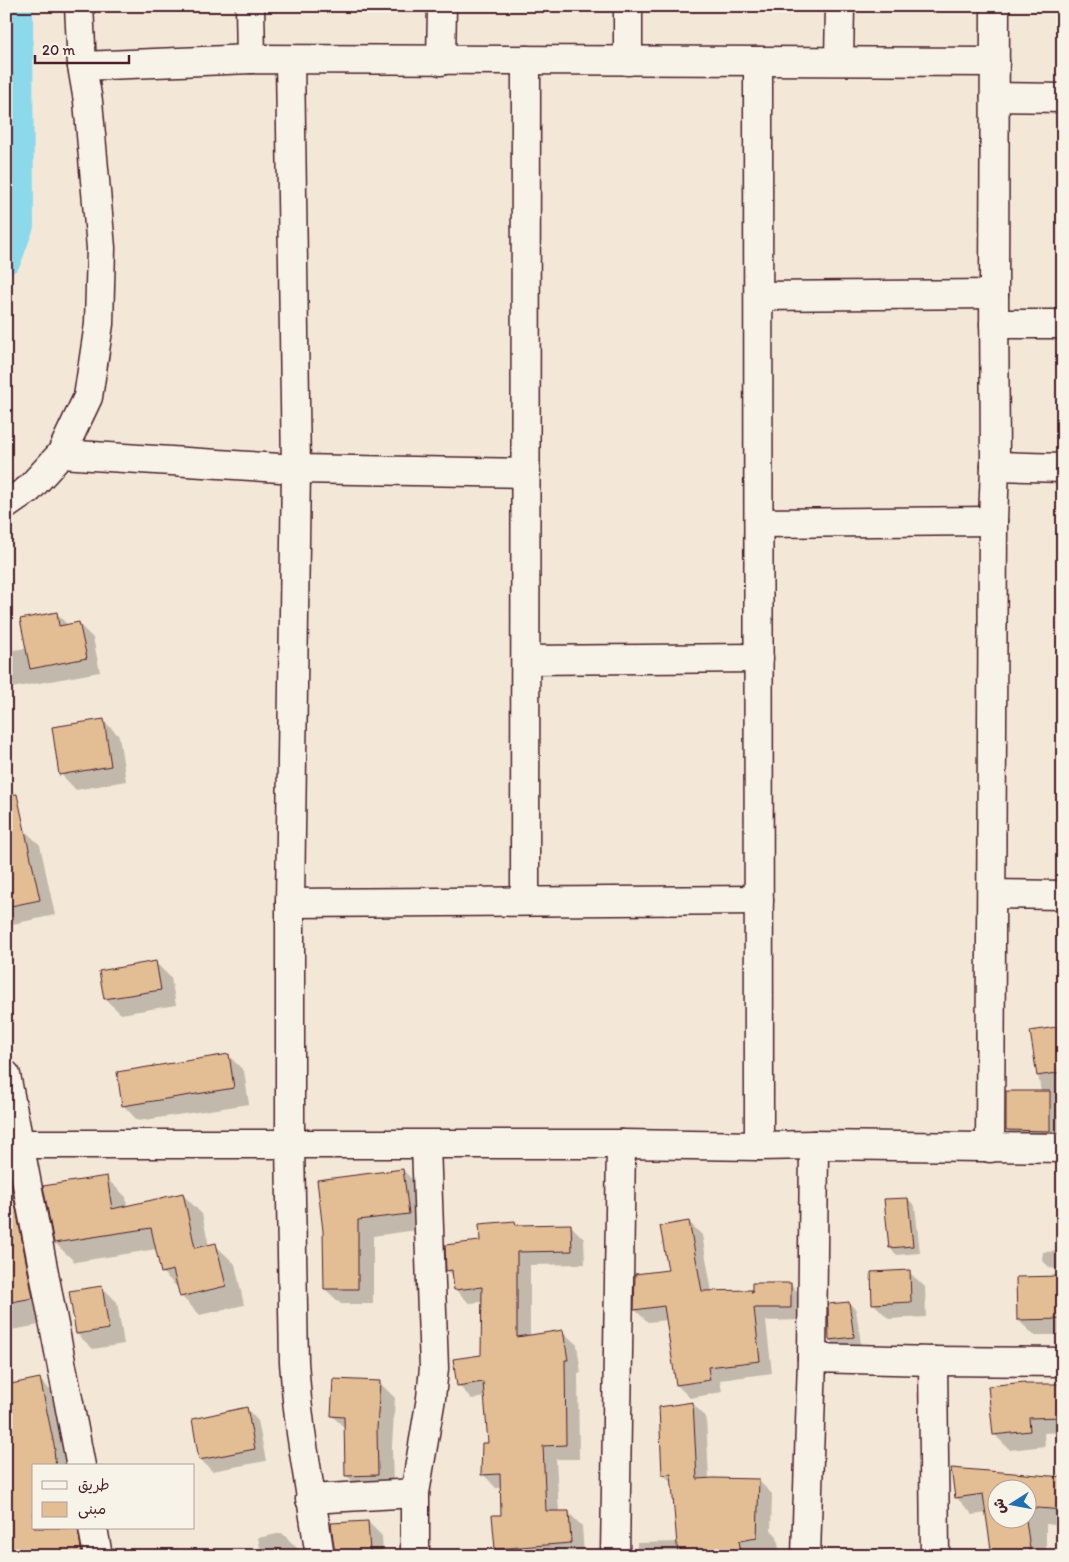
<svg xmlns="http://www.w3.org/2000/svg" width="1069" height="1562" font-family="Itim,'Playpen Sans Arabic',sans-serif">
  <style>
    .shadow { fill: #0003; fill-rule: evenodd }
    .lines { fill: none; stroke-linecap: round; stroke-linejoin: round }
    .canal { stroke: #8bd9ea; stroke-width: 32 }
    .building { fill: #e3be94; stroke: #4a1f2b }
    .minor-casing { stroke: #4a1f2b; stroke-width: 31 }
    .minor { stroke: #f7f3e8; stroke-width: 28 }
  </style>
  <rect width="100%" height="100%" fill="#f3e8d7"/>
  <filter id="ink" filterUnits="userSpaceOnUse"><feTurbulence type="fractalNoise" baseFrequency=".02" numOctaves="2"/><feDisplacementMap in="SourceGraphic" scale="10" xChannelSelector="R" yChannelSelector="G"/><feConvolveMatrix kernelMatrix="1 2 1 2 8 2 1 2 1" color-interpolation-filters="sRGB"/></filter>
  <g filter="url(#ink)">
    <g class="shadow">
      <path d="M56,613L69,626L79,624L93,638L100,672L6,689V651L27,648Z"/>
      <path d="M103,720L119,736L126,781L76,790L61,774Z"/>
      <path d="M24,830L40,845L55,915L8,925L6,923V833Z"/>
      <path d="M156,963L171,978L176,1005L121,1014L105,999Z"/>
      <path d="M1063,1027V1146L1022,1145L1007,1130L1041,1092L1031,1032Z"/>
      <path d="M229,1056L244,1071L249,1104L138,1121L123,1105Z"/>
      <path d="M403,1170L418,1186L424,1229L373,1236V1304H341L325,1289L324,1231Z"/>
      <path d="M106,1178L126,1197L127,1207L182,1194L202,1214L209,1246L215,1245L235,1264L244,1305L200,1315L181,1296L179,1289L162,1272L157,1249L75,1262L55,1243Z"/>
      <path d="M12,1194L37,1219L56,1322L6,1331V1195Z"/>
      <path d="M908,1199L915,1206L920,1253L897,1255L890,1248Z"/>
      <path d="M515,1222L519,1226L570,1225L584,1239L585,1264L530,1265V1336L563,1332L577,1345L581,1373L578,1374L579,1459H556L559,1512H568L582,1526L584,1556H504L496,1548L502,1516L501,1488H496L483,1474L489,1445L486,1397L472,1399L458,1385L483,1356V1302L469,1303L455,1289L454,1276L447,1270L481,1242Z"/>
      <path d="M689,1222L702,1235L712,1292L751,1291L790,1284L803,1297V1320L766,1321L772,1373L720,1380L722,1392L690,1398L677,1385L667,1320L648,1322L635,1310L670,1271Z"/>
      <path d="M1063,1251V1270L1050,1268L1042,1260L1043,1252Z"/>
      <path d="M909,1272L925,1287L926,1317L889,1319L874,1304Z"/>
      <path d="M1061,1277L1063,1279V1335H1034L1018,1320Z"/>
      <path d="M102,1287L117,1302L124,1344L93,1349L77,1334Z"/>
      <path d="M849,1303L856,1310L861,1344L838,1347L830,1340L829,1305Z"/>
      <path d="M40,1380L64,1404L77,1466H34V1528H87L91,1556H6Z"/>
      <path d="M380,1383L395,1398L392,1446L393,1490L362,1491L346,1475V1429L332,1416Z"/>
      <path d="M1025,1384L1027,1386L1063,1385V1432L1044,1433L1045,1446L1010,1450L994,1434Z"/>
      <path d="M693,1404L706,1417L709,1479L759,1481L772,1494L771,1530L777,1536L780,1556H637V1543L678,1542L673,1484L663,1474Z"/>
      <path d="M247,1409L258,1421L266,1461L212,1471L201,1460Z"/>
      <path d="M952,1469L1063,1478V1526L1046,1524V1556H980L992,1554L987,1513L973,1515L956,1497ZM996,1490H1026V1520H996Z"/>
      <path d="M368,1522L382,1536L383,1556H336Z"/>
      <path d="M282,1533L298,1549L299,1556H262L258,1538Z"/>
      <path d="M176,1548L183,1556H137Z"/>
    </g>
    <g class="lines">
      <path class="canal" d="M6,258L18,225L17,6"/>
    </g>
    <g class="building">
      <path d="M57,612L59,626L79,622L87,658L30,669L20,619Z"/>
      <path d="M104,719L111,766L59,775L52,727Z"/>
      <path d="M17,794L40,900L6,907V795Z"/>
      <path d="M156,961L161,990L104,999L99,971Z"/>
      <path d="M1063,1026V1072L1037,1076L1030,1031Z"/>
      <path d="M229,1054L234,1088L122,1106L117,1072Z"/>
      <path d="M1006,1091H1050V1131L1006,1130Z"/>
      <path d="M403,1169L409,1214L358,1220V1289H324L323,1231L317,1180Z"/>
      <path d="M107,1176L112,1209L183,1193L195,1248L216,1243L226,1286L180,1297L173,1270L161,1273L151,1228L54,1243L43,1186Z"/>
      <path d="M13,1193L33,1298L6,1303V1194Z"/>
      <path d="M908,1198L913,1246L889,1248L884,1199Z"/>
      <path d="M515,1221L516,1225L571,1224L572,1251L517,1252V1337L563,1330L568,1360H565L566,1445L543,1446L546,1511H569L571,1543L495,1549L492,1515H501L500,1474L481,1475L482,1443H488L483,1382L457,1386L453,1359L481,1355L482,1287L454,1290L452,1270L446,1271L445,1245L480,1241L479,1224Z"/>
      <path d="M689,1221L702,1291L752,1290V1293V1283H791V1308H754L760,1361L708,1367L710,1380L676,1385L664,1306L634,1310L635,1274L668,1270L660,1226Z"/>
      <path d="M910,1270L911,1302L872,1304L871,1272Z"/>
      <path d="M1062,1276L1063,1319L1017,1320L1016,1277Z"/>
      <path d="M102,1286L109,1329L76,1334L69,1291Z"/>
      <path d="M849,1302L854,1337L829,1340L828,1304Z"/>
      <path d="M40,1378L55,1450L54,1451L56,1466H34V1528H78L82,1556H6V1385Z"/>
      <path d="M333,1379L380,1381L377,1429L378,1475L345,1476L344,1417L331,1416Z"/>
      <path d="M1025,1382V1384H1063V1417L1029,1418L1030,1431L993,1435L988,1386Z"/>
      <path d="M693,1402L697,1479L713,1478L759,1479L757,1538L739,1541L742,1556H678L671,1474L662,1475L659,1407Z"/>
      <path d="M247,1407L255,1449L199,1460L192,1419Z"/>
      <path d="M951,1468L1063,1477V1510L1026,1507V1490H996V1520H1026L1031,1556H992L983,1494L955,1498Z"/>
      <path d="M368,1521L370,1553L335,1555L331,1523Z"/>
    </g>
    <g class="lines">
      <defs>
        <g id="minor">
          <path d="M250,6L251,59"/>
          <path d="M290,60L296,469L290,903V1145L294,1362L297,1400L301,1433L320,1556"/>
          <path d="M839,60L840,6"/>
          <path d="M441,61L442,6"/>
          <path d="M628,61V6"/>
          <path d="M758,61L759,1146"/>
          <path d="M82,66L251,59L995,62"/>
          <path d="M995,97L1063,98"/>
          <path d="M759,296L994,294"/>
          <path d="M994,324H1063"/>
          <path d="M61,454L296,469L526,473"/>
          <path d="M995,466L1063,468"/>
          <path d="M6,505L29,489L61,454L88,397L99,324L101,248L88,101L82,66L79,6"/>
          <path d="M759,523L993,521"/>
          <path d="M526,660L759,658"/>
          <path d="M992,894L1063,895"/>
          <path d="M525,901L526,60"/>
          <path d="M290,903L759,900"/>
          <path d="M6,1075L81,1466"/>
          <path d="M6,1144H621L759,1146L814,1145L1063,1148"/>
          <path d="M990,1148L993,521L995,466L994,294L995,6"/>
          <path d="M812,1358L933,1361L1063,1362"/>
          <path d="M933,1361L935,1556"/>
          <path d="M310,1499L415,1493"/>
          <path d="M93,1528L98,1556"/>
          <path d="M415,1556V1493L431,1398L434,1368L426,1145"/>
          <path d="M615,1556L621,1144"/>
          <path d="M806,1556L812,1358L814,1145"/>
        </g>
      </defs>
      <use href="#minor" class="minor-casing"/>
      <use href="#minor" class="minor"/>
    </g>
  </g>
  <rect width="1069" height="1562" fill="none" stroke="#f7f3e8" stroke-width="25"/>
  <rect x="12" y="12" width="1044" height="1537" fill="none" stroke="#4a1f2b" stroke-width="2" filter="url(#ink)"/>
  <rect x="32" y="1464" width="162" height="65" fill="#f7f3e8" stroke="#b29e9c"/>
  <rect x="42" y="1481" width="25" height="8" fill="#f7f3e8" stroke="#b29e9c"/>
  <text x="78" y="1490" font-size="15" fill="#4a1f2b">طريق</text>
  <rect x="42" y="1502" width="25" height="15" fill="#e3be94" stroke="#b29e9c"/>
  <text x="78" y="1514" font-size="15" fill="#4a1f2b">مبنى</text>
  <g transform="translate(1012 1504) rotate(259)"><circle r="24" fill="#f7f3e8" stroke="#b29e9c"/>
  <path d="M0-4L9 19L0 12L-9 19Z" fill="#1f6fb2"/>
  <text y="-8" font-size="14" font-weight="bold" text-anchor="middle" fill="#4a1f2b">ش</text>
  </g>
  <path d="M35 55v8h94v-8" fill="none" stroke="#4a1f2b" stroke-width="2.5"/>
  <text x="42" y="55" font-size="15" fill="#4a1f2b" stroke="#f7f3e8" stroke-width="4" paint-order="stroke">20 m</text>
</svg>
